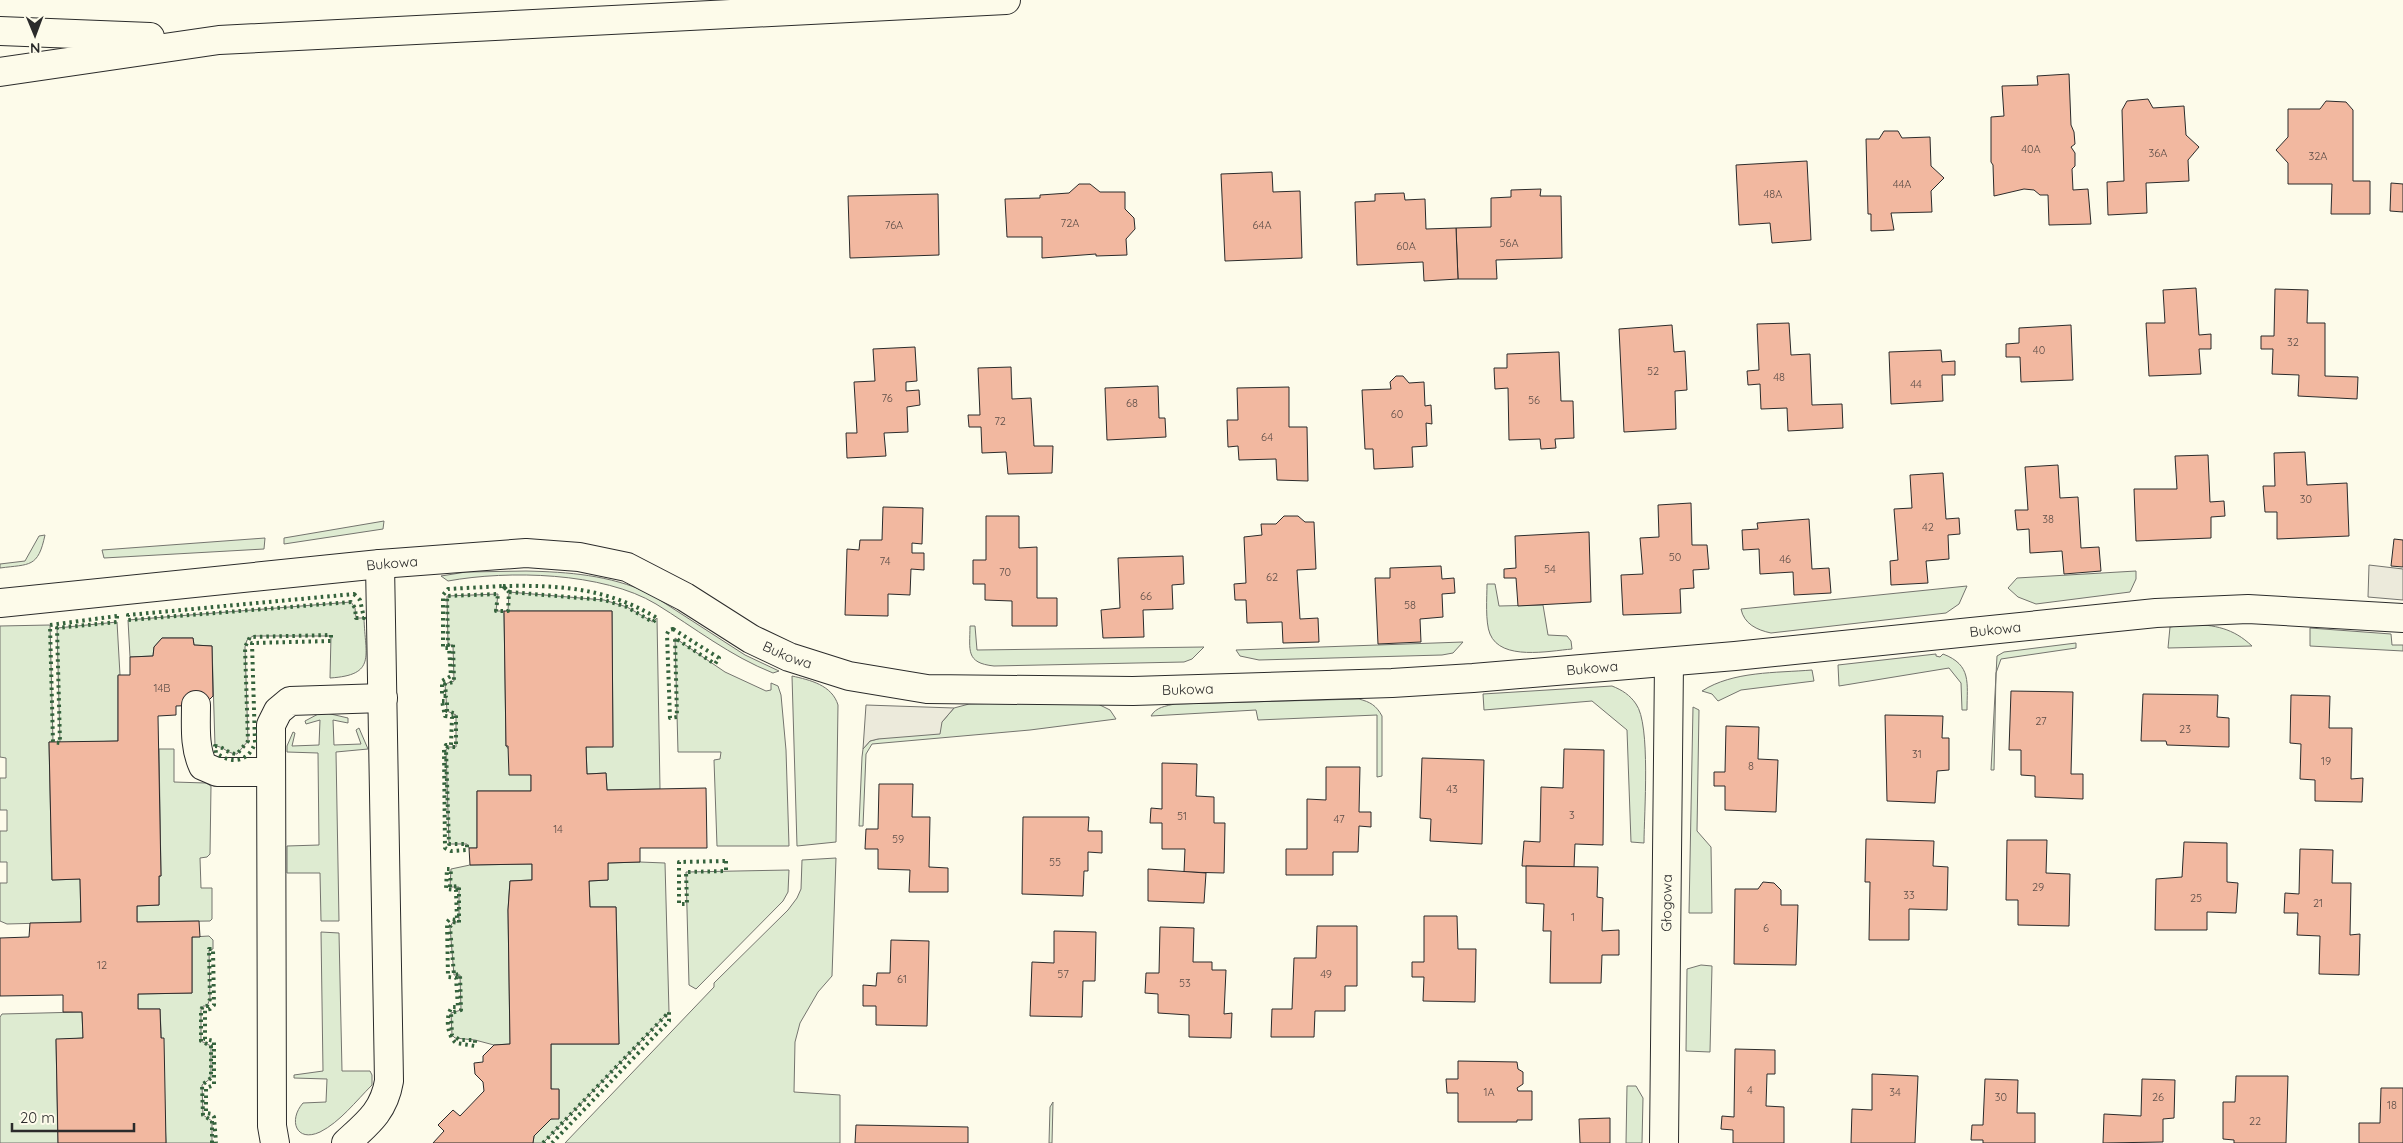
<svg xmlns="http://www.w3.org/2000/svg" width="2403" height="1143" font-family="Quicksand,sans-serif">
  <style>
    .green { fill: #deebd1; stroke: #74746e }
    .parking { fill: #eceadb; stroke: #74746e }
    .building { fill: #f2b8a0; stroke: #2b2b2b }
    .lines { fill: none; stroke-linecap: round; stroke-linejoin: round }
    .minor-casing { stroke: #2b2b2b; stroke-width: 30 }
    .secondary-casing { stroke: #2b2b2b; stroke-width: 30 }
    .minor { stroke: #fdfbea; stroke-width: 28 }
    .secondary { stroke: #fdfbea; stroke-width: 28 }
    .hedge { stroke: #34623c; stroke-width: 4; stroke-dasharray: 2.5 4; stroke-linecap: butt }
    .labels { text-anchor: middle; stroke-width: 4; stroke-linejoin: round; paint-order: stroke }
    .number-label { font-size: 11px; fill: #5d4e48 }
    .street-label { font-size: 14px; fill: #2b2b2b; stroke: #fdfbea }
  </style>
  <rect width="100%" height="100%" fill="#fdfbea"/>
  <g class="green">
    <path d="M384,521L383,529L284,544V538Z"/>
    <path d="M45,535C38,568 30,564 0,568V564L25,561L39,536Z"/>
    <path d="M265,538L264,549L104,558L102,550Z"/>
    <path d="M526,571C569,572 609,575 649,593L745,655L779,671L773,673C730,656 695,628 656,604C603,572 508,570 448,581L441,576L466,572Z"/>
    <path d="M2136,571V579L2130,592L2036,604L2018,597L2008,588L2017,578Z"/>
    <path d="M1487,584H1495L1499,606L1543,605L1548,635L1567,636L1571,641L1572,649C1549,651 1501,661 1490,634C1485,622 1487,597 1487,584Z"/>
    <path d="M1967,586L1959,604L1946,613L1771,633C1757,630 1744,624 1741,609Z"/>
    <path d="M509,592L604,600L627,607L653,622L657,618L660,789L607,790L606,773L587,774L586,747L613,746L612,611H508Z"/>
    <path d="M498,594L496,611H504L506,746L531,775V791H477V848H469L467,844H449L446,750L448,747H456V715L447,711L445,684L454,681L453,645H448L447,596Z"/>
    <path d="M351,602L355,608L356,618H364C365,656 377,675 330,678L331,636H253L247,640L245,647L248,741L237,754C228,754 223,746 215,746L212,646L194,645L193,638H162L154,647L153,656L130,657L128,620Z"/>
    <path d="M117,622L120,675L118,676V741L60,743L57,628Z"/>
    <path d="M2189,624C2215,625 2233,628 2252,646L2168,648L2170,627Z"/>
    <path d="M50,625L53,742H49L52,880L80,879L81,922L7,924L0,921V883H7V862H0V831H7V810H0V778H6V758L0,757V626Z"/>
    <path d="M970,626H975L977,650L1204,647L1192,659L1184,662L994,666C965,663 970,650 970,626Z"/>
    <path d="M2310,628L2391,634L2392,645H2403V651L2310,646Z"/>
    <path d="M675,638L725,672L766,691L771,690V683L778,686L781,695L786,750L789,846H717L714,760L720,759L721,752H678Z"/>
    <path d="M1463,642L1453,653L1442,655L1259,660L1240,656L1236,650Z"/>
    <path d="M2076,643V648L2001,659L1996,673L1994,770H1991L1997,656L2004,652Z"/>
    <path d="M1936,654V656L1940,657L1943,654C1972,665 1967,683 1967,710H1962L1961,683L1949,668L1839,686L1838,665Z"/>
    <path d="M1812,670L1814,681L1741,690L1718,701L1712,694L1702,691C1733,671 1776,673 1812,670Z"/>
    <path d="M792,676C810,680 832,685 838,705L836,842L797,846Z"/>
    <path d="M1612,686C1622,690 1630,695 1636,704C1651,724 1644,814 1644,843L1631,842L1627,730L1592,701L1484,710L1483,694Z"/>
    <path d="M1359,699C1370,702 1376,705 1382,716V776L1377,777V715L1258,720L1256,710L1151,716C1156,707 1166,706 1175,704Z"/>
    <path d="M1092,701L1110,710L1116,719L1030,730L872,744L866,754L863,826H859L862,757L863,749L870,741L942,722L954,708L969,704Z"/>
    <path d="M1693,707L1699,710L1697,831L1711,847L1712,913H1689Z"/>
    <path d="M322,712L348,718V723L333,720L334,745L361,744L356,730L359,728L368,749L336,752L339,921H321L320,873H287V846L319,845L318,753L287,752V746L293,732L295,733L292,746L319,745L320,720L306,724L305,721Z"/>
    <path d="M159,749H174V782L206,783L211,786L210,854L207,857L200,858L201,888H212V919L210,921L137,922V906L159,905V876H161Z"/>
    <path d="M836,858L832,976L818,992L800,1023L795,1042L794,1092L840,1095V1143H565L714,987V983L788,910L797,898L801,889L802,860Z"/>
    <path d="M640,862L665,863L669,1012L543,1143H533L534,1136L551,1119L559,1118V1090L551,1089V1044H619L616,907H590L589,881L608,880V863Z"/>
    <path d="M532,864V880L510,881L508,910L510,1044L494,1045L475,1040L455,1038L452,1035L451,1013L461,1010L460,975H454L450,927L453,922H459V887H450L451,869L470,865Z"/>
    <path d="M789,870L788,892L783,901L696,989L689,985L686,872Z"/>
    <path d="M321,932L339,933L342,1071H370L372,1075V1085C356,1101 340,1122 320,1132C296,1143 288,1120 303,1103L326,1102L327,1079L294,1078V1075L323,1071Z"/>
    <path d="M209,936L213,940V949L209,950L210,999L207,1006H203L201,1010V1041L211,1046V1078L202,1085L203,1115L212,1121V1143H166L160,1009H138V994L192,993V937Z"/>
    <path d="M1701,965L1712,966L1710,1052L1686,1051L1687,969Z"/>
    <path d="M82,1012L83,1038L56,1040L58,1143H0V1017L2,1014Z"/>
    <path d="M1627,1086H1636L1643,1098L1642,1143H1626Z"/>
    <path d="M1053,1102L1052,1143H1049L1050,1107Z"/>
  </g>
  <g class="parking">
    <path d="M2369,565L2403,569V600L2368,597Z"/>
    <path d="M866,705L954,708L942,722L940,734L878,739L870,741L863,749Z"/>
  </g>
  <g class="building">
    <path d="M2069,74L2071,125L2074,132L2075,144L2071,147L2075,153V166L2072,169L2073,190L2088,189L2091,224L2049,225L2048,195H2040L2034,190L2024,189L1994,196L1993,165L1991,162V117L2004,116L2002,86L2038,85L2037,76Z"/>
    <path d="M2148,99L2153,108L2184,106L2186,135L2199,147L2188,160L2189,181L2146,183L2147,213L2108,215L2107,182L2124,181L2122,110L2127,101Z"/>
    <path d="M2326,101L2346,102L2353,110V181H2370V214H2331L2332,184H2288V163L2276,150L2288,137V109H2320Z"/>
    <path d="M1884,131H1898L1902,138L1930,137L1931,166L1944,178L1931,191L1932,212L1891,213L1894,230L1871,231V214H1868L1866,139H1879Z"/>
    <path d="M1807,161L1811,240L1772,243L1770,223L1739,225L1736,165Z"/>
    <path d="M1272,172L1273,192L1300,191L1302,258L1225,261L1221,174Z"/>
    <path d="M2391,183L2403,184V212L2390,211Z"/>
    <path d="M1079,184H1090L1100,192H1125V209L1134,218L1135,229L1126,239L1127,255L1096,256V254L1042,258V237H1007L1005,199L1040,198V195L1069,193Z"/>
    <path d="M1541,189L1540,196H1561L1562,258L1496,260L1497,279H1458L1456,228L1491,227V198L1511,197V190Z"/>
    <path d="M1404,193L1405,200L1425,199L1426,229L1456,228L1458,279L1424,281L1423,262L1357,265L1355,202L1375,201V194Z"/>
    <path d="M938,194L939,255L850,258L848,196Z"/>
    <path d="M2196,288L2199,335L2211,334V349H2199L2201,374L2149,376L2146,323H2165L2163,290Z"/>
    <path d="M2275,289L2308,290L2307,323H2325V376L2358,377L2357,399L2298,396L2299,375L2272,374L2273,349H2261V336H2274Z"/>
    <path d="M1789,323L1791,355L1810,354L1812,405L1842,404L1843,428L1788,431L1787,408L1761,409L1760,384L1748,385L1747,371L1759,370L1757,324Z"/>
    <path d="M1672,325L1674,352L1685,351L1687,390L1675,391L1676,429L1624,432L1619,329Z"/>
    <path d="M2071,325L2073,380L2021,382L2020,357H2006V344L2019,343V328Z"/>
    <path d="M915,347L917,381L906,382V391L919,390L920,405L907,407L908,432L884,433L886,456L847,458L846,433H857L854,382L875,381L873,349Z"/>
    <path d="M1941,350L1942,362L1955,361V375H1942L1943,401L1891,404L1889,352Z"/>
    <path d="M1559,352L1561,401H1573L1574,438L1555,439L1556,448L1541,449L1540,439L1509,440L1508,388L1495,389L1494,368H1507V354Z"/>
    <path d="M1011,367L1012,399L1031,398L1034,446H1053L1052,473L1008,474L1006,452L982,453L981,427H969L968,415H980L978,368Z"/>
    <path d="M1396,376H1403L1409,383L1424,382L1425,406L1431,405L1432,424L1426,423L1427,446L1412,447L1413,467L1374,469L1373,449H1365L1362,390L1391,389L1390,382Z"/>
    <path d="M1158,386L1159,418H1165L1166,437L1107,440L1105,388Z"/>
    <path d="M1289,387V427H1307L1308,481L1277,480L1276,459L1239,460L1238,446L1228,447L1227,420H1238L1237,388Z"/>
    <path d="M2305,452L2307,485L2347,483L2349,536L2277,539V512H2265L2263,486H2275L2274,453Z"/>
    <path d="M2208,455L2210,502L2224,501L2225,516L2211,517V538L2136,541L2134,489H2177L2175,456Z"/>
    <path d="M2058,465L2060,498L2078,497L2081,548L2099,547L2101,571L2064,574L2062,551L2030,553L2029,529L2017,530L2015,510H2028L2025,467Z"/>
    <path d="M1943,473L1946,519L1959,518L1960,534L1948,535L1949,559L1926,561L1928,583L1891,585L1890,561L1898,560L1894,509L1912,508L1910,475Z"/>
    <path d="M1691,503L1692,545H1707L1709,569L1693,570L1694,588L1680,589L1681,613L1623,615L1621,575L1643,574L1640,538L1659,537L1658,505Z"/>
    <path d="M883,507L923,508L922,544L912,543V553H924V570L911,569L910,595L888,594V616L845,615L847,549L859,550L860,540H882Z"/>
    <path d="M986,516H1019V548L1037,547V598H1057V626H1012V601L985,600V584H973V560H986Z"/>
    <path d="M1284,516H1298L1305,522H1314L1316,569L1297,570L1300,619L1318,618L1319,642L1283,643L1282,622L1247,623L1246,600H1235L1234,584L1246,583L1244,537L1262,535L1261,524H1276Z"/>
    <path d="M1809,519L1812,569L1829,568L1831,593L1794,595L1793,572L1760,574L1759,549L1743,550L1742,530L1758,529L1757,523Z"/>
    <path d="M1589,532L1591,602L1518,606L1516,578H1504V569L1516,568L1515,536Z"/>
    <path d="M2394,539L2403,540V567L2391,566Z"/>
    <path d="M1183,556L1184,584L1172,585L1173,609L1143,610L1144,637L1103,638L1101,610L1120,608L1118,558Z"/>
    <path d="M1441,566L1442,579L1454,578L1455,593L1442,594L1443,617L1420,619L1421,642L1378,644L1375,578H1390V568Z"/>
    <path d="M504,611H612L613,747H586L587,774L606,773L607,790L706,788L707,848H640V862L608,863V880L589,881L590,907H616L619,1044H551V1089H559V1119H551L534,1136L533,1143H433L444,1131L438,1125L453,1110L460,1116L484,1091L483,1082L475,1074L474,1063L483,1062V1056L494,1045L510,1044L508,910L510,881L532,880V864L470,865L469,848H477V791H531V775H509L508,746H506Z"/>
    <path d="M162,638H193L194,645L212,646L213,696L204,705L176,706V715L158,716L161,876H159V905L137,906V922L199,921L200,937H192V993L138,994V1009H160L161,1038H164L166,1143H58L56,1039L83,1038L82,1012H63V995L0,996V938L29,937L30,923L81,922L80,879L52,880L49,742L118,741V675H130V657L153,656L154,647Z"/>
    <path d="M2011,691L2073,692L2071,774H2083V799L2035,797V776L2021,775V750H2009Z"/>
    <path d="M2143,694L2218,695L2217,717L2229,718V747L2167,745L2166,741H2141Z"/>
    <path d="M2291,695L2330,696L2329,728H2352L2351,779L2363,778L2362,802L2315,801V780L2300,779L2301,744L2290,743Z"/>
    <path d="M1885,715L1943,716L1942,738H1949V770L1937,771L1935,803L1887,801Z"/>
    <path d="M1726,726L1759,727L1758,759L1778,760L1776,812L1725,810V786H1714V772H1725Z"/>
    <path d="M1564,749L1604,750L1603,845L1575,844L1574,867L1522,866L1524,841L1540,842L1541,787L1563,788Z"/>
    <path d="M1422,758L1484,760L1482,844L1430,841L1431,819L1420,818Z"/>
    <path d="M1162,763L1197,764L1196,796L1214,797V823H1225L1224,873L1184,872L1185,849H1162V823H1150L1151,808L1162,809Z"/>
    <path d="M1326,767H1360L1359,812H1371V827L1359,826L1358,852H1333V875H1286V849H1307V799L1326,800Z"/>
    <path d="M879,784H913L912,817H930L929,867L948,868V892H909L910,870L878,869V849H865L866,829H878Z"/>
    <path d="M1023,817H1089L1088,831H1102V853L1088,852V871H1084L1083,896L1022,894Z"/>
    <path d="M1866,839L1934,841L1933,866L1948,867L1947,910L1909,909V940H1869L1870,882H1865Z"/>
    <path d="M2007,840H2047L2046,873L2070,874L2069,926L2018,925V900H2006Z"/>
    <path d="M2184,842L2227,843V882L2238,883L2236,913L2207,912V930H2155L2156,879L2182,877Z"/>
    <path d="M2300,849L2333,850L2332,883H2351L2350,935L2360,934L2359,975L2319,974L2320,936L2297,935L2298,913H2284L2285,893L2299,894Z"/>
    <path d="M1526,866L1598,867L1597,897L1603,898L1602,931L1619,930V955H1602L1601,983H1550L1551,931H1543L1544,904L1526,903Z"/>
    <path d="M1148,869L1206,873L1204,903L1148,901Z"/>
    <path d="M1763,882L1774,883L1781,890V905H1798L1796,965L1734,964L1735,889H1758Z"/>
    <path d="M1424,916H1457L1458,949H1476L1475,1002L1423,1001L1424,977H1412V962H1424Z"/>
    <path d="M1317,926H1357V986H1345V1011H1315L1314,1037H1271L1272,1009H1292L1294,958H1316Z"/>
    <path d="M1160,927L1194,928L1193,962H1212V970H1226L1224,1014L1232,1013L1231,1038L1189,1037V1015L1158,1013V994L1145,993L1146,973H1159Z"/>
    <path d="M1054,931L1096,932L1095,981H1083L1082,1017L1030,1016L1032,962L1054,963Z"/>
    <path d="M891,940L929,941L927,1026L876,1025V1006H863V985L876,986L877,973H890Z"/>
    <path d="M1735,1049L1775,1050V1074H1767L1766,1106L1784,1107V1143H1733V1130L1721,1129L1722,1116L1734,1117Z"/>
    <path d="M1458,1061L1517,1062L1518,1069L1523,1072V1084L1517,1088L1518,1091H1532V1120H1517V1122H1458V1093H1447L1446,1079H1458Z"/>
    <path d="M1872,1074L1918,1076L1915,1143H1851L1852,1109L1872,1110Z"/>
    <path d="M2236,1076H2288L2286,1143H2234V1140L2223,1139V1102H2235Z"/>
    <path d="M1985,1079L2018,1080L2017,1113H2035V1143H1983V1140H1971L1972,1125H1983Z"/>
    <path d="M2142,1079L2175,1080L2174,1118L2163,1119V1142L2103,1143L2104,1114L2141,1116Z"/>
    <path d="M2381,1088H2403V1143H2359V1123H2380Z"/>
    <path d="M1610,1118V1143H1580L1579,1119Z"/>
    <path d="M856,1125L968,1127V1143H855Z"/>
  </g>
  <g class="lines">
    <defs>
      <g id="minor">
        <path id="s1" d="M0,603L380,564L526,553L579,557L627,567L685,597L751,639L789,657L849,676L927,689L1133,691L1392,683L1473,678L1735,656L2156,613L2248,609L2403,618"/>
        <path d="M196,705C196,726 194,747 203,766L217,772H271"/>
        <path d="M275,1143L272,1126L271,725L278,711L290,701L383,698"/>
        <path d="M346,1143C368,1123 384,1111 389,1081L380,564"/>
        <path id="s2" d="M1664,1143L1669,662"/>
      </g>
      <g id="secondary">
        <path d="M0,31L150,37"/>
        <path d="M0,72L219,40L1006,0"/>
      </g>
    </defs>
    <use href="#minor" class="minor-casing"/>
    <use href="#secondary" class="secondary-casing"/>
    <use href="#minor" class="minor"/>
    <use href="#secondary" class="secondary"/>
    <g class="hedge">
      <path d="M503,586L509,592L508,611H496L498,594L447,596L448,645L453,644L454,682L445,684L446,696H442V681L451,676L449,648H443V595L448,589Z"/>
      <path d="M503,586C561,585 607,588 657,618L653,622L627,607L604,600L509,592Z"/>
      <path d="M354,594L360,600L364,618H356L355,608L351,602L128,620V615Z"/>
      <path d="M117,616V622L57,628L60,743L53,742L50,625Z"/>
      <path d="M673,629L719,658L715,664L675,638L677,717L670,718L667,634L669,630Z"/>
      <path d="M331,635V641L252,643L255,743C248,763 231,764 216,753L215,746C223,746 228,754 237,754L248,741L245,647L250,637Z"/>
      <path d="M442,701H447V711L456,714V747H448L446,750L449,844H467V850L451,851L445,848L444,749L446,745H451L452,717L445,716Z"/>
      <path d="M726,861V871L686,872L687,904H679V862Z"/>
      <path d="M447,869H451L450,887L459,886V923L453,922L450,927L454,975L460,974L461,1010L451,1013L452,1035L460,1040H475V1046L456,1043C447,1036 445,1016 452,1007H458L456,978L448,977L447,922L450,919L457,920L456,890L446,889Z"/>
      <path d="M212,1143V1121L203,1115L202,1085L211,1078V1046L201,1041V1010L203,1006H207L210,999L209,949H213L214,1005L210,1009L205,1010V1039L214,1041V1085L206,1088V1113L212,1114L214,1117L216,1143"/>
      <path d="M543,1143L669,1012V1021L552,1143"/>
    </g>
  </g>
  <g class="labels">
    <g class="number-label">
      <text x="2031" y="153">40A</text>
      <text x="2158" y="157">36A</text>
      <text x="2318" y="160">32A</text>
      <text x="1902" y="188">44A</text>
      <text x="1773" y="198">48A</text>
      <text x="1070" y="227">72A</text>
      <text x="894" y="229">76A</text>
      <text x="1262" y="229">64A</text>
      <text x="1509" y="247">56A</text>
      <text x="1406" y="250">60A</text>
      <text x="2293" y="346">32</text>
      <text x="2039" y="354">40</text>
      <text x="1653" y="375">52</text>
      <text x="1779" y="381">48</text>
      <text x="1916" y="388">44</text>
      <text x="887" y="402">76</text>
      <text x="1534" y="404">56</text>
      <text x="1132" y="407">68</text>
      <text x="1397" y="418">60</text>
      <text x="1000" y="425">72</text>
      <text x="1267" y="441">64</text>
      <text x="2306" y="503">30</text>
      <text x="2048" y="523">38</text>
      <text x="1928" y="531">42</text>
      <text x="1675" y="561">50</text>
      <text x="1785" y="563">46</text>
      <text x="885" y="565">74</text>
      <text x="1550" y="573">54</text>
      <text x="1005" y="576">70</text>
      <text x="1272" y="581">62</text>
      <text x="1146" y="600">66</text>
      <text x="1410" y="609">58</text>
      <text x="162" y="692">14B</text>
      <text x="2041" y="725">27</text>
      <text x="2185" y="733">23</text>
      <text x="1917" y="758">31</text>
      <text x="2326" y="765">19</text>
      <text x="1751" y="770">8</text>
      <text x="1452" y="793">43</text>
      <text x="1572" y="819">3</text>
      <text x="1182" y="820">51</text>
      <text x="1339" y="823">47</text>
      <text x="558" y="833">14</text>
      <text x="898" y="843">59</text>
      <text x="1055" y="866">55</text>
      <text x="2038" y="891">29</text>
      <text x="1909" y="899">33</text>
      <text x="2196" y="902">25</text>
      <text x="2318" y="907">21</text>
      <text x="1573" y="921">1</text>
      <text x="1766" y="932">6</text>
      <text x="102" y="969">12</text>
      <text x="1063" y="978">57</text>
      <text x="1326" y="978">49</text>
      <text x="902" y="983">61</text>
      <text x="1185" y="987">53</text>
      <text x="1750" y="1094">4</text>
      <text x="1489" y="1096">1A</text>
      <text x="1895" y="1096">34</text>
      <text x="2001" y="1101">30</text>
      <text x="2158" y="1101">26</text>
      <text x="2392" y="1109">18</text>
      <text x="2255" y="1125">22</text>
    </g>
    <g class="street-label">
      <text dy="5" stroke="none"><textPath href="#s1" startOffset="394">Bukowa</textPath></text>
      <text dy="5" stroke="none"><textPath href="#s1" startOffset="2029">Bukowa</textPath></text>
      <text dy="5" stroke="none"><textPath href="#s1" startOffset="814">Bukowa</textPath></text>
      <text dy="5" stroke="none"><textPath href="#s1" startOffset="1624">Bukowa</textPath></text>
      <text dy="5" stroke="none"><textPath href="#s1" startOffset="1219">Bukowa</textPath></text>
      <text dy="5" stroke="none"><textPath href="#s2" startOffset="240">Głogowa</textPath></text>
    </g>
  </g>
  <g transform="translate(35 35) rotate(179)" stroke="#fdfbea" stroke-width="4" paint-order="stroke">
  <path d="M0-4L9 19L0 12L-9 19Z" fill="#2b2b2b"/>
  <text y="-8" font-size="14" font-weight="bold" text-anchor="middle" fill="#2b2b2b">N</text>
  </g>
  <path d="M12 1123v8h122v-8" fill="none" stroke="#2b2b2b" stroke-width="2.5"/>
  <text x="20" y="1123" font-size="15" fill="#2b2b2b" stroke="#fdfbea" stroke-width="4" paint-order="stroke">20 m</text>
</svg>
